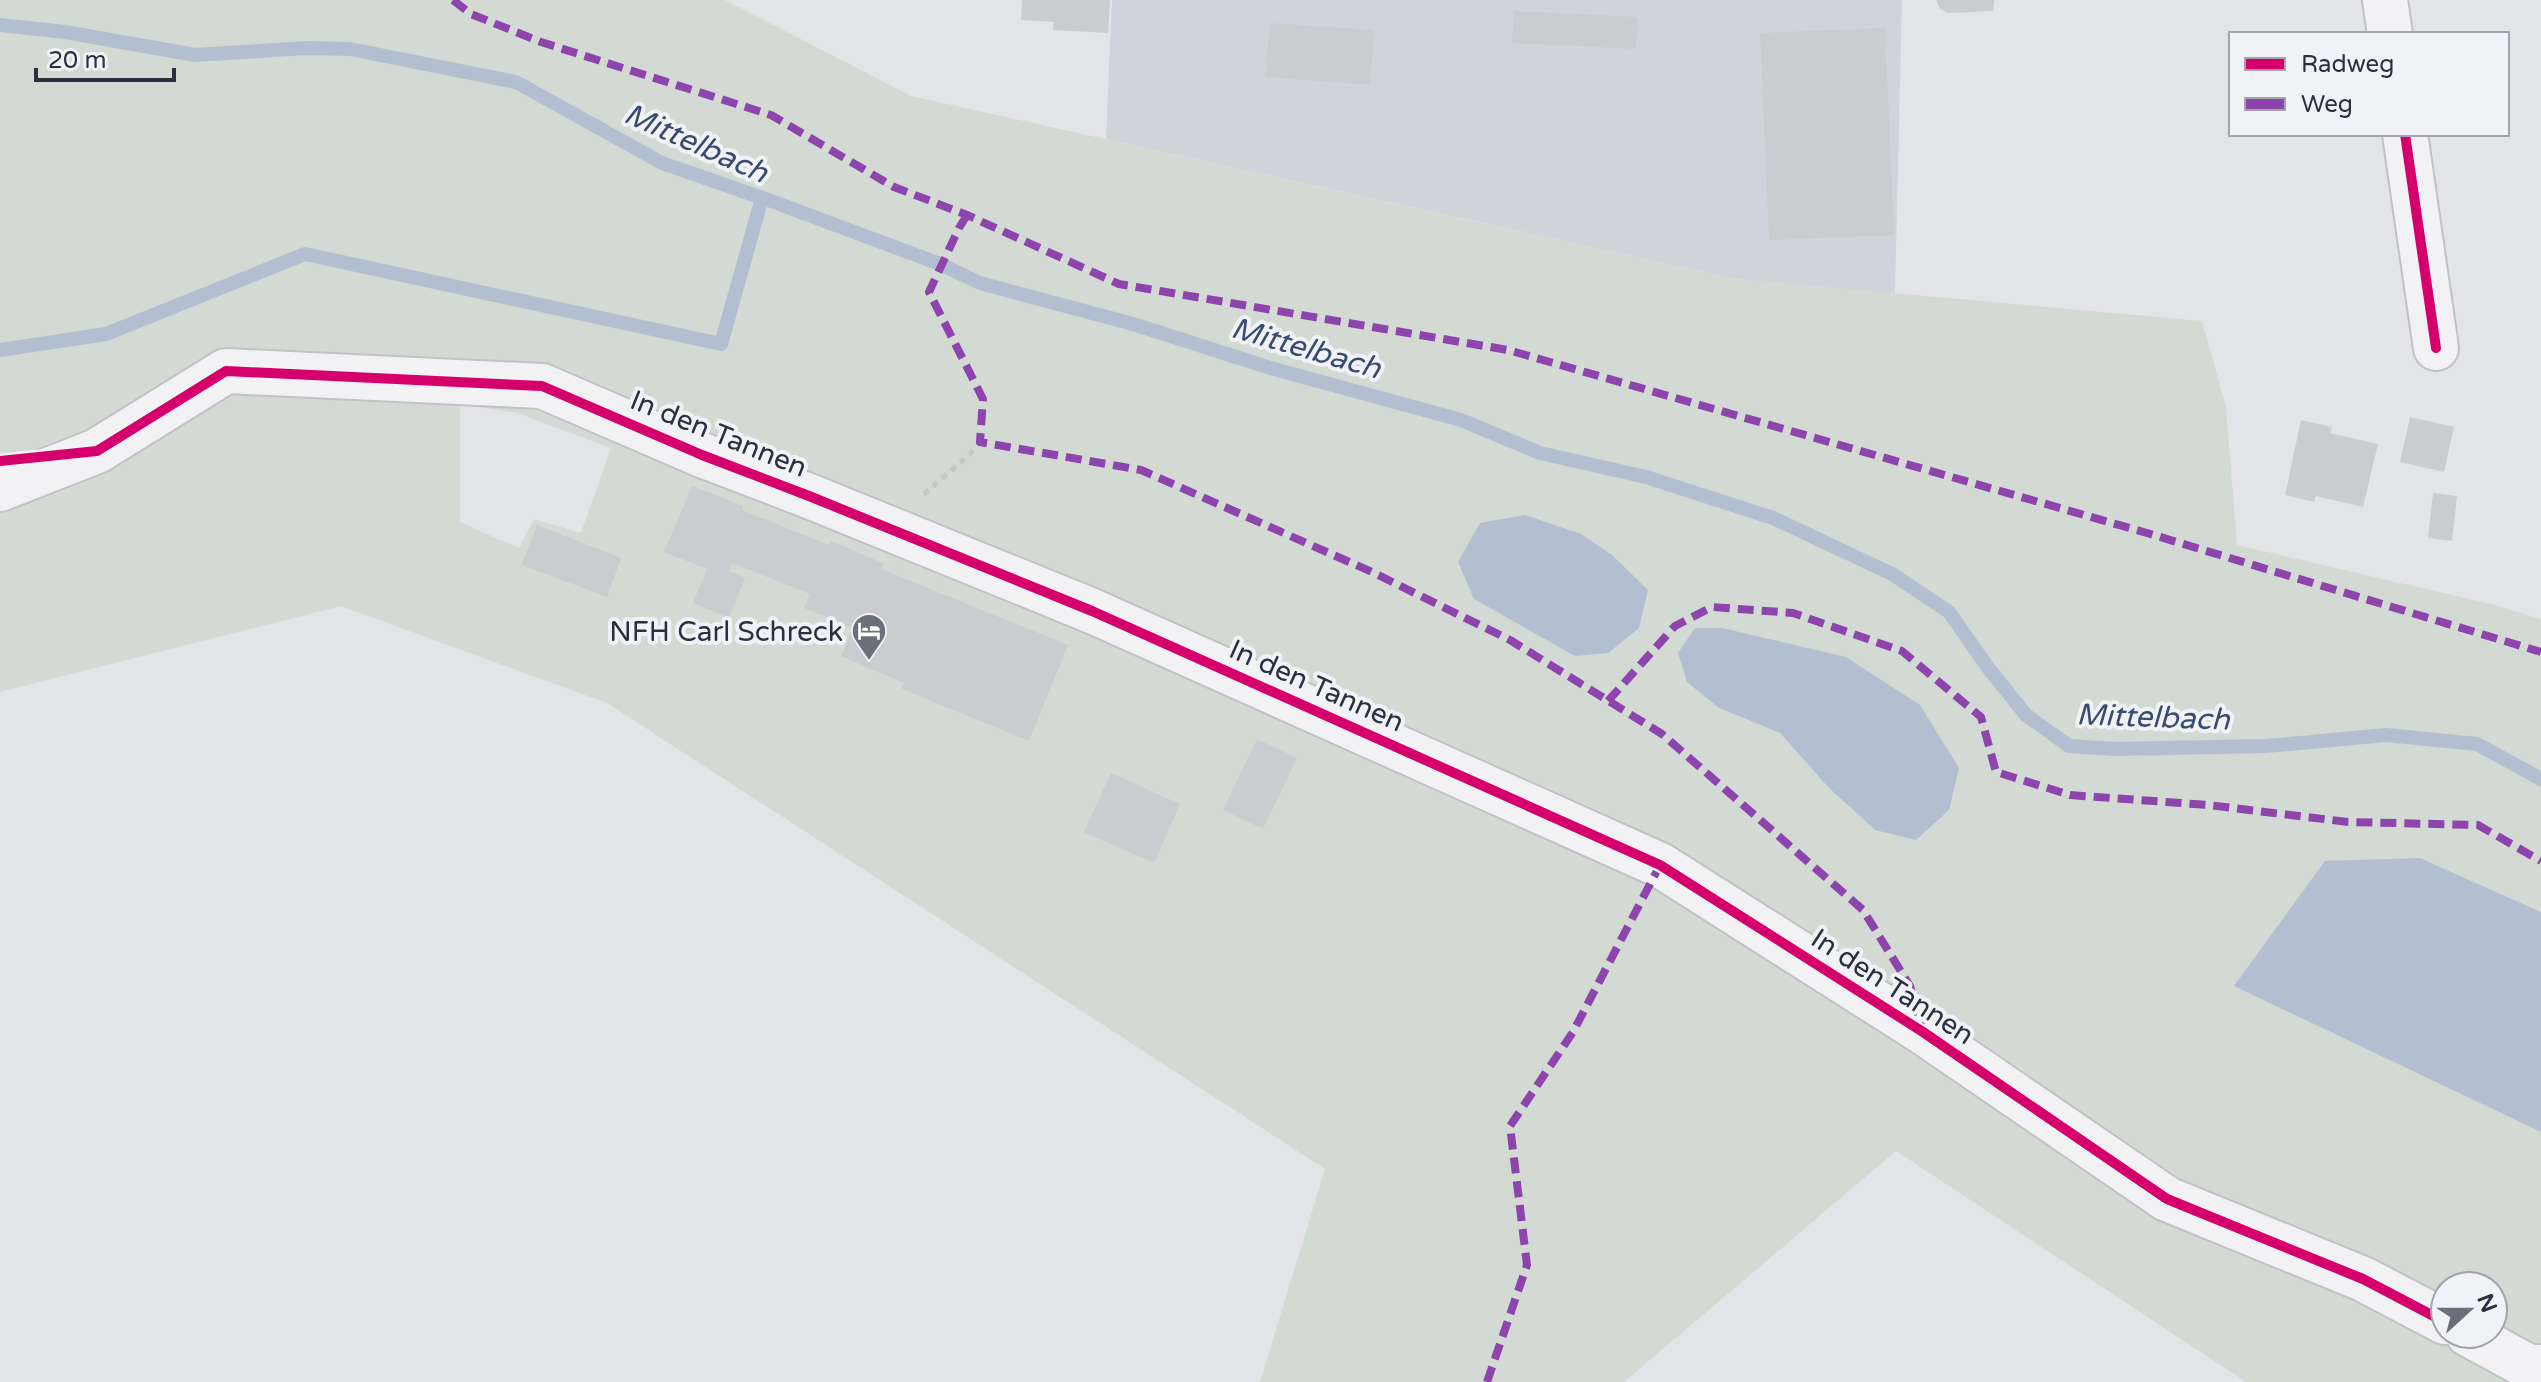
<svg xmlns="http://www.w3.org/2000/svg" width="2541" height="1382" font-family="'Varela Round',sans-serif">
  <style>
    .built { fill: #d1d3da }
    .green { fill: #d2dad3; fill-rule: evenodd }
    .water { fill: #b3bed0 }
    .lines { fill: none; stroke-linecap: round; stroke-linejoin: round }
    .stream { stroke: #b3bed0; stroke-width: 14 }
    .building { fill: #cbcccf }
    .street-casing { stroke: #c1c2c5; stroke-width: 48 }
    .path { stroke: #c5c5ca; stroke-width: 5; stroke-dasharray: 6 6; stroke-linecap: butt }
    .street { stroke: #f2f2f4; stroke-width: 44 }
    .quiet { stroke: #8e44ad; stroke-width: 8; stroke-dasharray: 16 8; stroke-linecap: butt }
    .cycleway-casing { stroke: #f1f2f6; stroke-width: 15 }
    .cycleway { stroke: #d6006c; stroke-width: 10 }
    .labels { text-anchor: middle; stroke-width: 8; stroke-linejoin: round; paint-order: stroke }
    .street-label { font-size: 28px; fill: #2b303f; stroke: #f1f2f6 }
    .poi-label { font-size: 28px; fill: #2b303f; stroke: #f1f2f6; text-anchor: end }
    .water-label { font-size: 30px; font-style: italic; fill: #384c6f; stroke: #f1f2f6 }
  </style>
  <rect width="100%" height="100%" fill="#e3e4e7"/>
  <path class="built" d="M1112,0H1902L1895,294L1736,279L1106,139Z"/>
  <path class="green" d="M0,0H725L911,96L1736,279L2202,321L2226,407L2237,545L2495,605L2541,619V912L2420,858L2235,986L2541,1132V1382H2246L1896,1151L1624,1382H1260L1325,1169L607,703L341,606L0,692ZM460,404L517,413L611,448L581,533L534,519L519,548L460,522ZM1719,708L1959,768L1875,830L1829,788L1780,733ZM2445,1286H2493V1334H2445Z"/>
  <g class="water">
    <path d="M1525,515L1581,534L1612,555L1648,590L1639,628L1608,653L1575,656L1474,599L1458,562L1480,523Z"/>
    <path d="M1695,628H1722L1846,657L1920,705L1959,768L1949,810L1916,840L1875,830L1829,788L1780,733L1719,708L1687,682L1678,653Z"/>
    <path d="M2420,858L2541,912V1132L2234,986L2325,861Z"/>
  </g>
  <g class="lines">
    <g class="stream">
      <path d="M0,25L65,32L195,55L306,48L350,49L516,82L662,163L774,202L940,264L980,283L1133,324L1274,369L1461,420L1540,453L1646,477L1773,518L1892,574L1949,612L1989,669L2026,715L2069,746L2115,749L2266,746L2386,735L2477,744L2541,779"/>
      <path d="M0,350L106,334L305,254L721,344L762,198"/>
    </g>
  </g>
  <g class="building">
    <path d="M1022,0H1110L1108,33L1053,30L1054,22L1021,20Z"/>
    <path d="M1936,0H1994L1993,11L1949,13L1940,9Z"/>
    <path d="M1514,11L1638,17L1636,49L1512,43Z"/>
    <path d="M1270,23L1374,30L1370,85L1265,77Z"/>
    <path d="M1885,28L1894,235L1769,240L1760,33Z"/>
    <path d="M2410,417L2454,427L2444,472L2400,462Z"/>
    <path d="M2301,420L2332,427L2330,433L2378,444L2363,507L2316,496L2314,502L2285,495Z"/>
    <path d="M692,486L743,506L742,510L829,545L831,541L883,563L881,569L1068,645L1029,741L902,689L904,683L841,656L853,628L804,608L810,594L732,563L729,571L745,578L729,618L693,603L707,569L664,552Z"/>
    <path d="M2433,493L2457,496L2452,541L2428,538Z"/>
    <path d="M537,525L621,558L607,597L522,565Z"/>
    <path d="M1257,739L1297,758L1263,829L1223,810Z"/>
    <path d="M1111,773L1180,804L1154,863L1084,832Z"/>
  </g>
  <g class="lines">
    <defs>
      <g id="street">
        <path d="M2385,0L2390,34"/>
        <path d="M2405,134L2436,348"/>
        <path d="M0,489L97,451L226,371L542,386L702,455L809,496L1092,611L1660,865L1923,1032L2167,1199L2363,1279L2445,1322"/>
        <path d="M2468,1334L2529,1367H2541"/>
      </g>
    </defs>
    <use href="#street" class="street-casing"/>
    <path class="path" d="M924,494L970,454L980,442"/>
    <use href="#street" class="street"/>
    <g class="quiet">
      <path d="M453,0L471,14L541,42L771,115L894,187L967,215L1119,284L1508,350L2147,533L2541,652"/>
      <path d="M967,215L959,228L929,292L983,399L980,442L1141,470L1372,572L1510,640L1662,734L1863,910L1910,986L1923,1032"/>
      <path d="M1608,701L1675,626L1712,607L1793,613L1902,651L1981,717L1996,772L2070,795L2208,805L2348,822L2478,825L2541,861"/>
      <path d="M1487,1382L1527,1265L1510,1126L1573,1032L1660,865"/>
    </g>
    <defs>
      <g id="cycleway">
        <path d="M2405,134L2436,348"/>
        <path d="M0,461L97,451L226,371L542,386L702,455L809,496L1092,611L1660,865L1923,1032L2167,1199L2363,1279L2445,1322"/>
      </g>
    </defs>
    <use href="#cycleway" class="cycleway-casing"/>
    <use href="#cycleway" class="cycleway"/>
  </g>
  <defs>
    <symbol id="hotel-pin" viewBox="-11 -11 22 30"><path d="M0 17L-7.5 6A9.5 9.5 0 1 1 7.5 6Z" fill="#6b6f7a" stroke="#f1f2f6"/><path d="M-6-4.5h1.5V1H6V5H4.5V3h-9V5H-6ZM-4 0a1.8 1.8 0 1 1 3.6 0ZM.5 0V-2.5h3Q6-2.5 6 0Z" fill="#fff"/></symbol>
  </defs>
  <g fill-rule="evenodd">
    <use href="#hotel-pin" x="849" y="611" width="40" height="54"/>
  </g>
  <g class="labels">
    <g class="street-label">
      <text transform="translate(719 433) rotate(22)" y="10">In den Tannen</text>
      <text transform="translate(1317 685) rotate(24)" y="10">In den Tannen</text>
      <text transform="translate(1893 986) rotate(33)" y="10">In den Tannen</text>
    </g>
    <g class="poi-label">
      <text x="843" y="641">NFH Carl Schreck</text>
    </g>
    <g class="water-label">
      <text transform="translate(696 143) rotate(24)" y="10">Mittelbach</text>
      <text transform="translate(1306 348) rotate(16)" y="10">Mittelbach</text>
      <text transform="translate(2153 717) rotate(2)" y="10">Mittelbach</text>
    </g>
  </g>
  <rect x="2229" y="32" width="280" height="104" fill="#f1f2f6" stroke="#a2a4ad" stroke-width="2"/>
  <rect x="2245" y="58" width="40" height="12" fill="#d6006c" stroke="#a2a4ad" stroke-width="2"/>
  <text x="2301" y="72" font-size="24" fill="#2b303f">Radweg</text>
  <rect x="2245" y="98" width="40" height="12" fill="#8e44ad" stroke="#a2a4ad" stroke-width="2"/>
  <text x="2301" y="112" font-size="24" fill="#2b303f">Weg</text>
  <g transform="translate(2469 1310) rotate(69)"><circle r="38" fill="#f1f2f6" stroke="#a2a4ad" stroke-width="2"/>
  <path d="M0-6L14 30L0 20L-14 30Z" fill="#6b6f7a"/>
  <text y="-12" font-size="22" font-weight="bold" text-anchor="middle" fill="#2b303f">N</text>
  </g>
  <path d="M36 68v12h138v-12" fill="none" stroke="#2b303f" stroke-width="4"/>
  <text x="48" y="68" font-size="24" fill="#2b303f" stroke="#f1f2f6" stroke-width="6" paint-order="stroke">20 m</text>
</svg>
